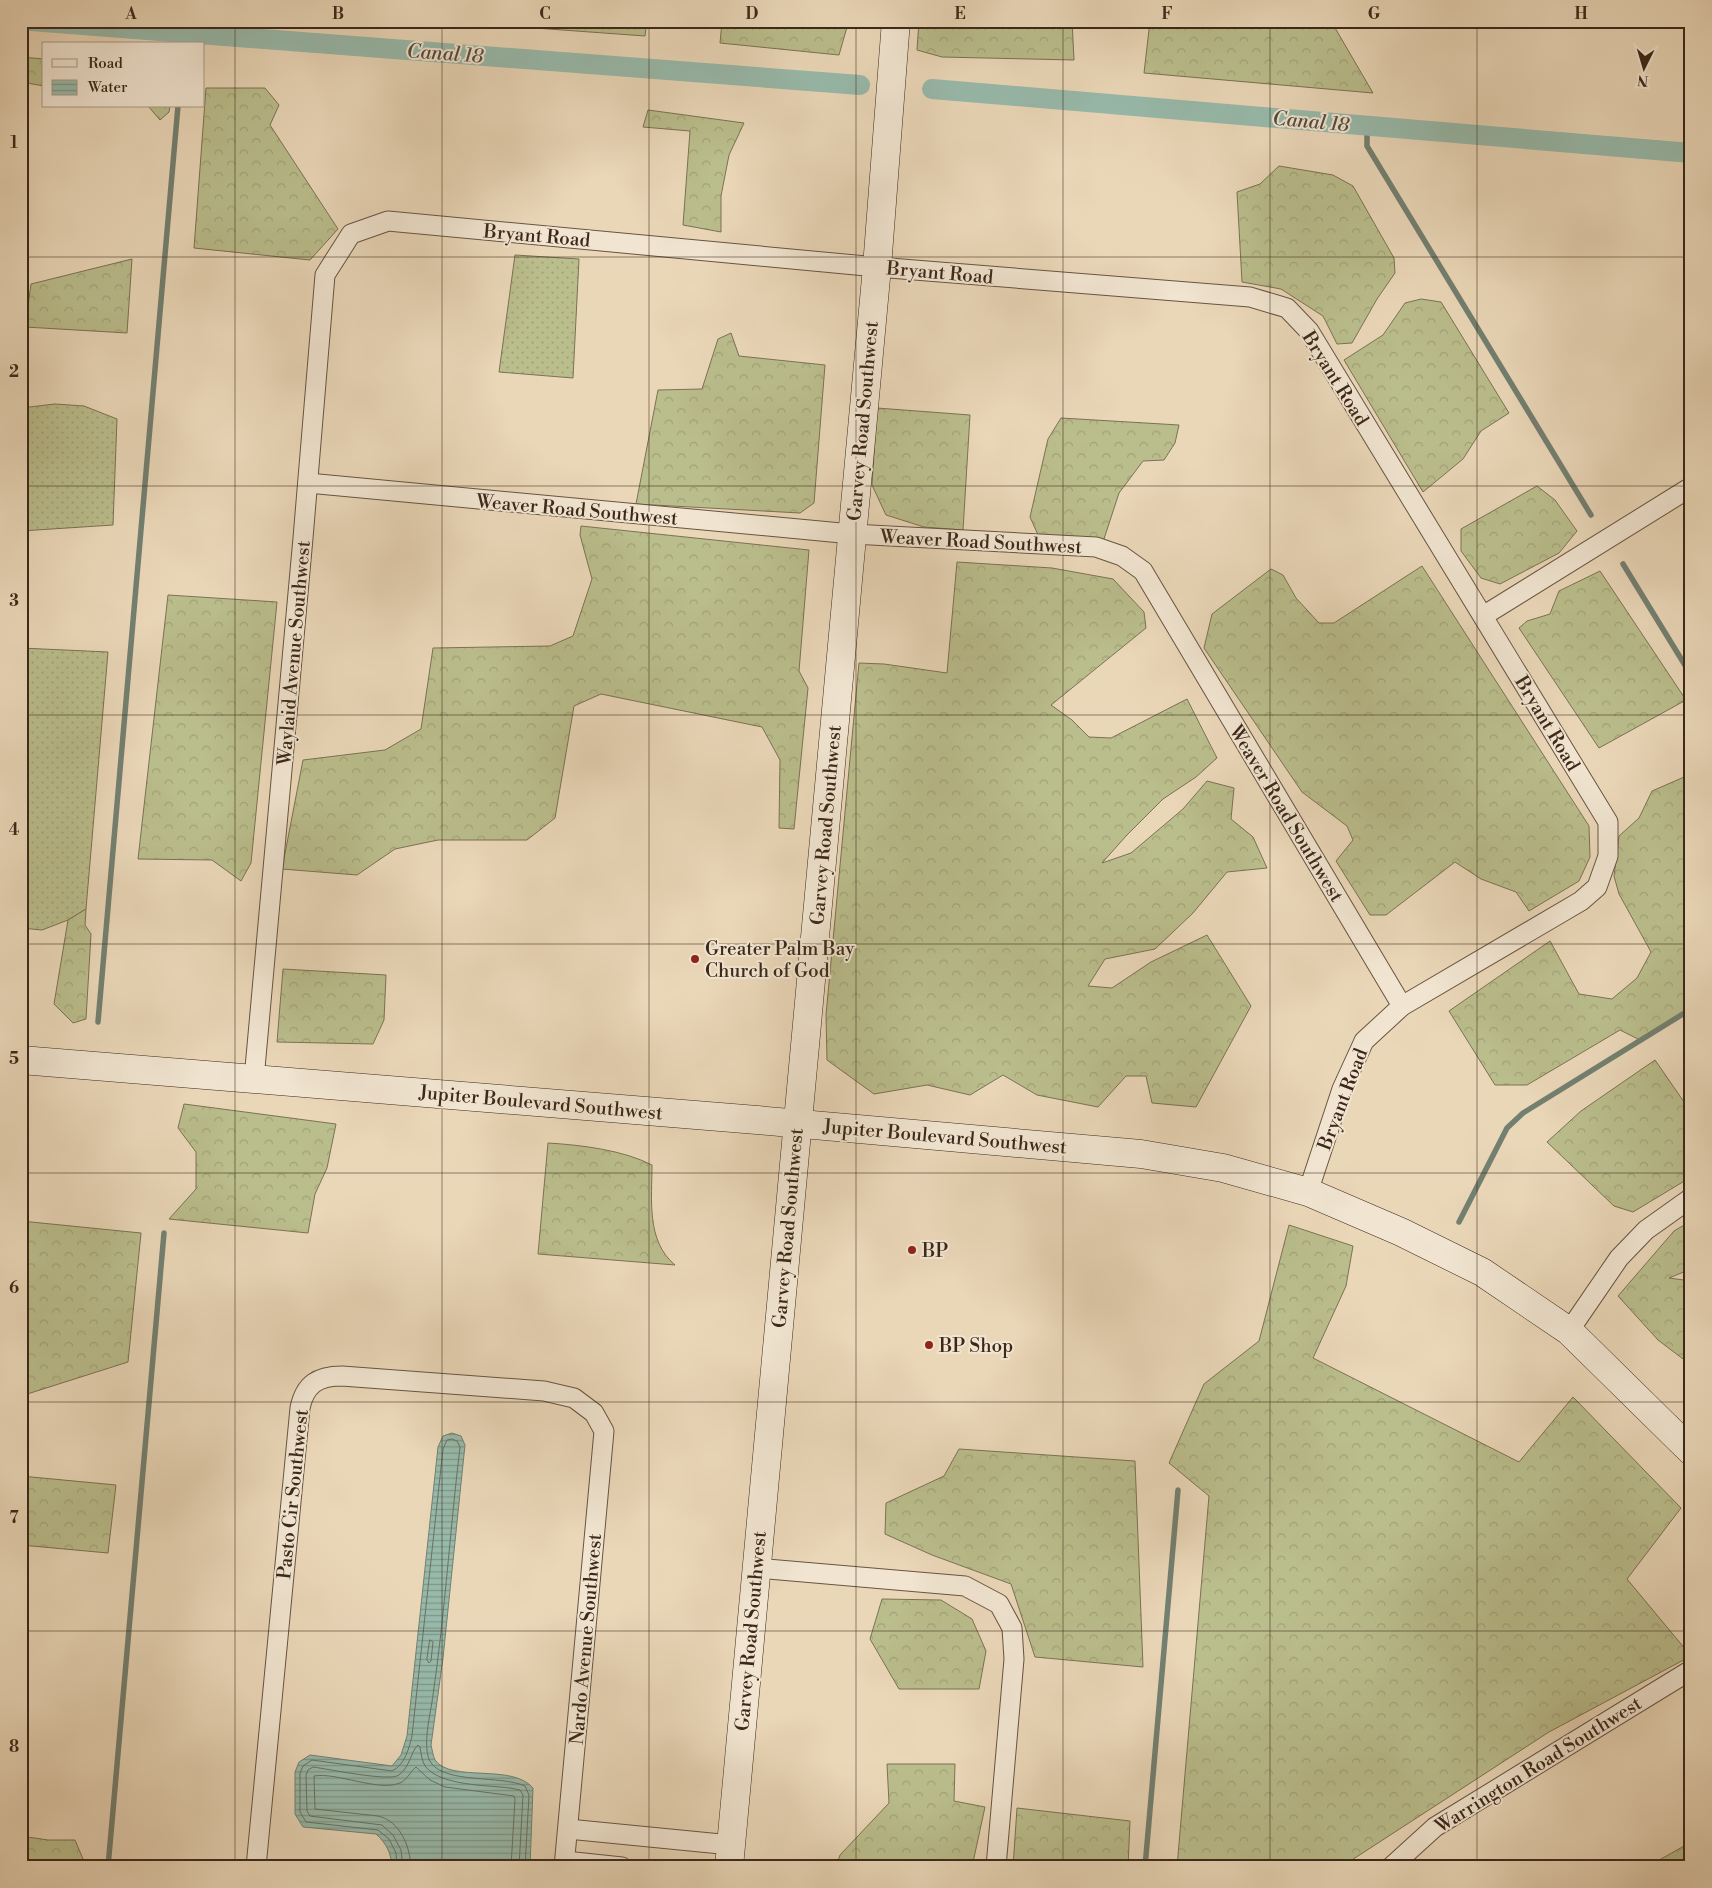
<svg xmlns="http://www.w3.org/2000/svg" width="1712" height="1888" font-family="'Libre Bodoni',serif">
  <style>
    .grass { fill: url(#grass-dots); stroke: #7b7253 }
    .forest { fill: url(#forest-crowns); stroke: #7b7253 }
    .water { fill: url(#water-rules); stroke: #738071 }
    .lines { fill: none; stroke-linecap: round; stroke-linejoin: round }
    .shore { stroke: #6a7162; stroke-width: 1 }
    .stream { stroke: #738071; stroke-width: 5.5 }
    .canal { stroke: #98baab; stroke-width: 20 }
    .street-casing { stroke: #685442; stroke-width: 21 }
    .secondary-casing { stroke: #3c281a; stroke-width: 29 }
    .street { stroke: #f1e5d1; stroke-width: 19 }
    .secondary { stroke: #f1e5d1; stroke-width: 28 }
    .grid { fill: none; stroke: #3c281a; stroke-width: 1; stroke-opacity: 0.55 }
    .poi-dot { fill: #8f2418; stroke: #f1e5d1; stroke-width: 2 }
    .labels { text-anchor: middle; stroke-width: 4; stroke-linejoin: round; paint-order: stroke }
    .street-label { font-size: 19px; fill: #3c281a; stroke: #f1e5d1 }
    .poi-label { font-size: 19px; fill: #3c281a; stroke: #f1e5d1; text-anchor: start }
    .water-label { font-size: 20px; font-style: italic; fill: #534c3e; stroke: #f1e5d1 }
    .neatline { fill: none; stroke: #3c281a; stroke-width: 2 }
    .grid-label { font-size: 16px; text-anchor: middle; font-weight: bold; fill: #3c281a }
  </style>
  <defs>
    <pattern id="grass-dots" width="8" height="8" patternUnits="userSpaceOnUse" patternTransform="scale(1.25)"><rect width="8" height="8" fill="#babd8c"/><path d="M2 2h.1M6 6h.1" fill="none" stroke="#a1a278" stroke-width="1.8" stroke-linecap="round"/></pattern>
    <pattern id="forest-crowns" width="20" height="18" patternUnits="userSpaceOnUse" patternTransform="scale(1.25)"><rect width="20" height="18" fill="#babd8c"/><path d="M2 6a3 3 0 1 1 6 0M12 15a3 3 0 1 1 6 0" fill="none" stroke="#a1a278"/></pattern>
    <pattern id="water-rules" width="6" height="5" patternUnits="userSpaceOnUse" patternTransform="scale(1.25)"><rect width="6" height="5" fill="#98baab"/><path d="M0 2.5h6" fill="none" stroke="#7d978a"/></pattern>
  </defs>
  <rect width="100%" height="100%" fill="#ead7b8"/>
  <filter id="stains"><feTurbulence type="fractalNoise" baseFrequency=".004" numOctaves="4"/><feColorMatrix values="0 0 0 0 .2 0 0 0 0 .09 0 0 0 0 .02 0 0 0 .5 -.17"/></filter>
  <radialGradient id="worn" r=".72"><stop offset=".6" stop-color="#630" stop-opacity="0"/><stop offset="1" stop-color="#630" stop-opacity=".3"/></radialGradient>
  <g class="grass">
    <path d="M515,255L579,259L573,378L499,372Z"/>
    <path d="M55,404L84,406L117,419L113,525L21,531V408Z"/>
    <path d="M21,648L108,652L86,909L68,920L42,930L21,928Z"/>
  </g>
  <g class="forest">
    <path d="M438,21H647L645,36Z"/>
    <path d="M722,21H847V27L839,55L720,43Z"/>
    <path d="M919,21H1072L1074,60L942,57L917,50Z"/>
    <path d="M1150,21H1331L1373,93L1144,73Z"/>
    <path d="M21,57L44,59V86L21,82Z"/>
    <path d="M206,88H265L279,105L270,125L338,229L310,260L194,248Z"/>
    <path d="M148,106H170L169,112L160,120Z"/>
    <path d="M648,110L744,123L729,155L721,196V232L683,225L690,131L643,127Z"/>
    <path d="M1279,166L1333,175L1353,186L1394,258L1395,273L1377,299L1352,343L1337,344L1323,316L1281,289L1242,282L1237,192L1260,184Z"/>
    <path d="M132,259L127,333L25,327L31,284Z"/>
    <path d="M1421,299L1441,302L1509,413L1481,431L1463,459L1423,492L1344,360L1383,335L1405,303Z"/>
    <path d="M731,333L739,356L825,365L814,503L800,513L636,504L658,390L702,389L718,339Z"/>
    <path d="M877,408L970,415L963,530L924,527L886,515L872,485Z"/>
    <path d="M1061,418L1179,425L1175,443L1164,460L1143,461L1119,493L1103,542L1039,537L1030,517L1048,439Z"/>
    <path d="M1537,486L1555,500L1577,531L1559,553L1500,584L1481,578L1461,551V529Z"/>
    <path d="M581,526L809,550L799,671L808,688L794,829L779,828L780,760L762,727L601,694L574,706L555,818L527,840H438L395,849L357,875L282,869L303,760L385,750L421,729L433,648L550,646L573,636L592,579L580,535Z"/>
    <path d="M957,562L1052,568L1113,579L1144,612L1146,628L1051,705L1072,720L1089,737L1111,738L1187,699L1217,758L1196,777L1163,799L1127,835L1102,863L1131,853L1183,809L1207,781L1234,788L1231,819L1253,837L1267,868L1227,872L1193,913L1155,949L1105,959L1088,986L1112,988L1151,962L1207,935L1251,1006L1196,1107L1152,1103L1146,1076H1126L1098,1107L1037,1095L1003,1075L970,1095L927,1085L874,1094L827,1060L826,1015L859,663L884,664L947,673Z"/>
    <path d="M1422,566L1589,826L1590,857L1579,881L1529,911L1516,892L1481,879L1455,862L1386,915H1370L1336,861L1353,840L1347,826L1302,792L1204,648L1212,614L1271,569L1283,575L1296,598L1319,623H1334Z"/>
    <path d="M1600,571L1686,700L1599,748L1519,628L1527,621L1550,614L1559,591Z"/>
    <path d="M168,595L277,602L251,863L241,881L212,860L138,859Z"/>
    <path d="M1691,774V1007L1640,1040L1620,1030L1527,1085H1495L1449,1011L1550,941L1579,994L1612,999L1637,978L1651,952L1619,894L1614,876L1619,836L1639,818L1652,791Z"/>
    <path d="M86,909L85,925L91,934L86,1019L73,1023L54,1004L68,920Z"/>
    <path d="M283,969L386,975L384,1020L373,1044L277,1042Z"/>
    <path d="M1655,1060L1691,1112V1177L1633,1212L1614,1206L1547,1142L1581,1111Z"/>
    <path d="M184,1104L336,1124L327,1168L315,1194L308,1233L169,1219L196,1189V1152L178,1128Z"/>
    <path d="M548,1143C581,1145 623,1150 652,1165C652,1199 646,1241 675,1265L538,1254Z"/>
    <path d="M21,1221L141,1233L128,1362L21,1396Z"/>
    <path d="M1691,1221V1269L1669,1278L1691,1281V1365L1658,1340L1618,1296L1674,1231Z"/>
    <path d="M1289,1225L1353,1246L1346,1286L1313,1358L1519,1462L1573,1397L1681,1508L1627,1579L1691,1656L1549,1732L1341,1867H1177L1209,1496L1169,1463L1204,1384L1259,1341Z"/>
    <path d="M959,1449L1135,1461L1143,1667L1035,1657L1011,1584L932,1555L885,1534L886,1503L944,1476Z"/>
    <path d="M21,1476L116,1485L108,1553L21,1545Z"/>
    <path d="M882,1599L941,1600L972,1619L986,1651L979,1689H899L870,1639Z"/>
    <path d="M887,1764H955L954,1801L985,1807L972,1867H836L840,1855L889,1803Z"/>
    <path d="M1017,1808L1130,1821L1128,1867H1013Z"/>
    <path d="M21,1836L48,1840H75L83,1859L82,1867H21Z"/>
    <path d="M1691,1842V1867H1647Z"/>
  </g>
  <path class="water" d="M452,1433L461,1436L465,1445L443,1658L431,1745C432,1749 433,1756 435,1760C451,1783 512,1763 533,1788L530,1867H392C391,1853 387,1844 376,1834L303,1827L295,1814V1772L299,1762L310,1755L392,1766L401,1755L407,1736L438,1447L443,1436Z"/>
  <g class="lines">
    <g class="shore">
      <path d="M430,1640L433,1642L431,1661L429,1663L427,1660Z"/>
      <path d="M397,1867L396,1853L389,1839L378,1830L306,1822L300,1812V1773L303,1766L312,1760L392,1771C405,1765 409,1748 412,1736L443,1449L447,1440L452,1439L457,1441L460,1447C450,1530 445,1613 433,1695C431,1712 421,1748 431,1763C447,1784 500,1775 525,1786L529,1795L525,1867"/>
      <path d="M403,1867L401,1850L393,1835L382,1825L310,1816L307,1811L306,1775L308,1770L313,1767C328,1769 390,1782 399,1775C410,1767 411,1751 418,1745L420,1747C421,1753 422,1761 425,1766C440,1786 487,1785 510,1788L520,1790L523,1795L519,1867"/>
      <path d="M411,1867C410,1846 400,1821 378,1816L315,1809L314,1776C337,1772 378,1792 400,1783C407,1780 410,1772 416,1767L430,1780L445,1787L514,1796L515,1799L511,1867"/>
    </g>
    <g class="stream">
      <path d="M184,44V33"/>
      <path d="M1367,126V146L1591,515"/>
      <path d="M1623,564L1691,675"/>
      <path d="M98,1022L178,106"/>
      <path d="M1459,1222L1507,1128L1523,1113L1691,1009"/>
      <path d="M108,1867L164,1233"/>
      <path d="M1145,1867L1178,1490"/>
    </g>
    <g class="canal">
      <path d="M31,21L860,85"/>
      <path d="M932,89L1691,153"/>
    </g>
    <defs>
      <g id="street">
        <path d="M308,483L852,534L1096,547L1122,556L1143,571L1402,1006"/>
        <path d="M1483,616L1691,487"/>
        <path d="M254,1079L303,538L325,275L351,234L388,221L877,267L1250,297L1287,308L1309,331L1608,822V856L1597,887L1581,901L1402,1006L1364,1041L1342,1089L1308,1192"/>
        <path d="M1569,1331L1619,1258L1646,1230L1691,1198"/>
        <path d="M756,1568L965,1586L999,1604L1012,1628L1014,1659L996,1867"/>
        <path d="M568,1829L731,1845"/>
        <path d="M565,1861L622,1867"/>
        <path d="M256,1867L300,1408C305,1384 318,1376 342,1376L544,1391L574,1398L594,1413L604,1431L564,1867"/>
        <path d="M1391,1867L1435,1827L1691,1670"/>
      </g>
      <g id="secondary">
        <path d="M21,1060L757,1120L1141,1154L1223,1168L1308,1192L1401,1232L1482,1272L1569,1331L1691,1451"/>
        <path d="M729,1867L877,267L896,21"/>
      </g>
    </defs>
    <use href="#street" class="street-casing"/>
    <use href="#secondary" class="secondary-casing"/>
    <use href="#street" class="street"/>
    <use href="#secondary" class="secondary"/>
  </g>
  <path class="grid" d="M235,21V1867M442,21V1867M649,21V1867M856,21V1867M1063,21V1867M1270,21V1867M1477,21V1867M21,257H1691M21,486H1691M21,715H1691M21,944H1691M21,1173H1691M21,1402H1691M21,1631H1691"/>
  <g class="poi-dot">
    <circle cx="695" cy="959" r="5"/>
    <circle cx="912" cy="1250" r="5"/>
    <circle cx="929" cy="1345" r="5"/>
  </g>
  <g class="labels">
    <g class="street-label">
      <text transform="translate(537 235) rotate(5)" y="7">Bryant Road</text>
      <text transform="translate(940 272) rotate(5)" y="7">Bryant Road</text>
      <text transform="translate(1336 378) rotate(58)" y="7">Bryant Road</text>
      <text transform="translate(862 421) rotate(-85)" y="7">Garvey Road Southwest</text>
      <text transform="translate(577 509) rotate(5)" y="7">Weaver Road Southwest</text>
      <text transform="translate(981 541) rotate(3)" y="7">Weaver Road Southwest</text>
      <text transform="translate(293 653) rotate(-85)" y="7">Waylaid Avenue Southwest</text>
      <text transform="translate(1548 723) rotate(59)" y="7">Bryant Road</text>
      <text transform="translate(1287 813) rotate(59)" y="7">Weaver Road Southwest</text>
      <text transform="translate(825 825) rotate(-85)" y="7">Garvey Road Southwest</text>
      <text transform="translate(1342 1099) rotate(-69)" y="7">Bryant Road</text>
      <text transform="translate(541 1102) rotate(5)" y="7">Jupiter Boulevard Southwest</text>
      <text transform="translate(945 1136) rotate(5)" y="7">Jupiter Boulevard Southwest</text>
      <text transform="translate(787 1228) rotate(-85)" y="7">Garvey Road Southwest</text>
      <text transform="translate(292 1494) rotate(-84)" y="7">Pasto Cir Southwest</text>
      <text transform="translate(750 1631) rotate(-85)" y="7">Garvey Road Southwest</text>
      <text transform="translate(585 1639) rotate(-85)" y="7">Nardo Avenue Southwest</text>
      <text transform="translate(1538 1764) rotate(-32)" y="7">Warrington Road Southwest</text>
    </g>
    <g class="poi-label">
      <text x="705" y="955">Greater Palm Bay<tspan x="705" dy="22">Church of God</tspan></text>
      <text x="922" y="1257">BP</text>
      <text x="939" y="1352">BP Shop</text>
    </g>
    <g class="water-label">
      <text transform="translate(445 53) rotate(4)" y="7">Canal 18</text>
      <text transform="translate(1311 121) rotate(5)" y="7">Canal 18</text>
    </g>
  </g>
  <rect width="1712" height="1888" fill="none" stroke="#ead7b8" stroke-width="55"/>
  <rect x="42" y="42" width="162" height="65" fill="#f1e5d1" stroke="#a99988"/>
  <rect x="52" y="59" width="25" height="8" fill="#f1e5d1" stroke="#a99988"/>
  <text x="88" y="68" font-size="15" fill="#3c281a">Road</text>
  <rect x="52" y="80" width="25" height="15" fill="url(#water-rules)" stroke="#a99988"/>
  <text x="88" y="92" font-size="15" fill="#3c281a">Water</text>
  <g transform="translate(1644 68) rotate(185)" stroke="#f1e5d1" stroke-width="4" paint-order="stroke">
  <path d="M0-4L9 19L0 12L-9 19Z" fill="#3c281a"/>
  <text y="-8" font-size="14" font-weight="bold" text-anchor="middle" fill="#3c281a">N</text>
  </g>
  <rect x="28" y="28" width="1656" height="1832" class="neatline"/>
  <g class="grid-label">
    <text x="131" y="19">A</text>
    <text x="338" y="19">B</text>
    <text x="545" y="19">C</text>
    <text x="752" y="19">D</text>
    <text x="960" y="19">E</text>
    <text x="1167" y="19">F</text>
    <text x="1374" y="19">G</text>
    <text x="1581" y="19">H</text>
    <text x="14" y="148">1</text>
    <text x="14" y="377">2</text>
    <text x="14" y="606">3</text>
    <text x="14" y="835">4</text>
    <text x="14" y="1064">5</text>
    <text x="14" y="1293">6</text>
    <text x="14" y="1523">7</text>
    <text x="14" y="1752">8</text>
  </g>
  <rect width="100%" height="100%" filter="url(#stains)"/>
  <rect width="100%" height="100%" fill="url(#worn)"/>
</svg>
